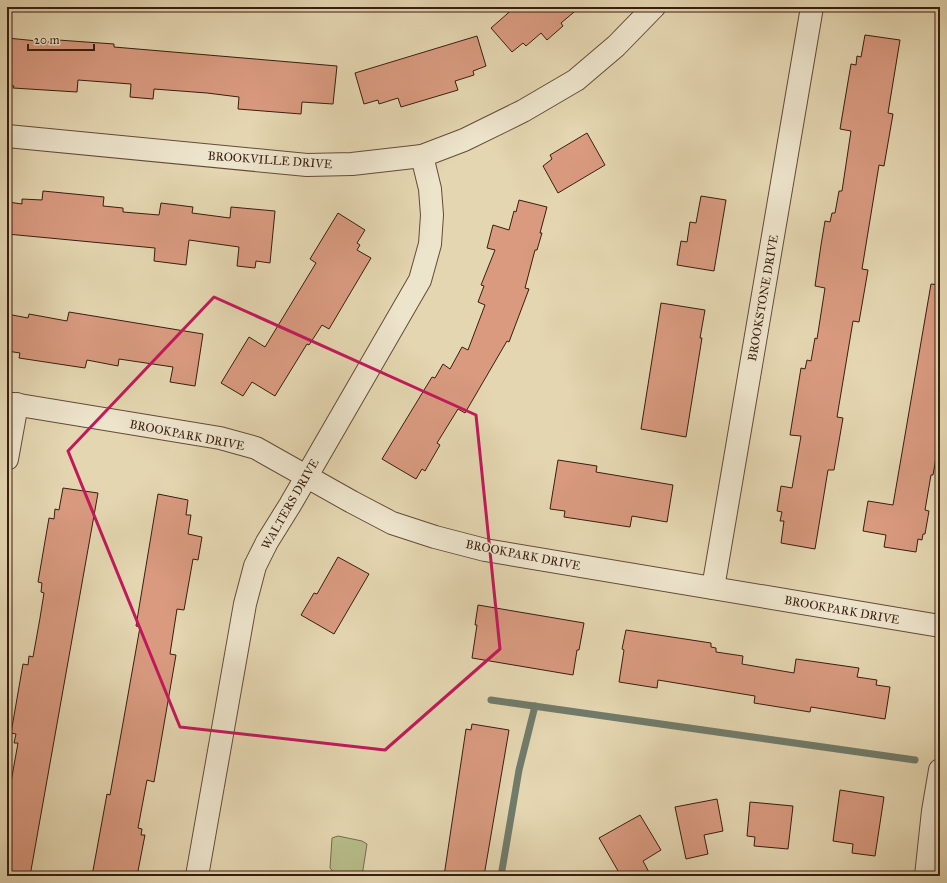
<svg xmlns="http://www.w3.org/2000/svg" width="947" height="883" font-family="'IM FELL Great Primer',serif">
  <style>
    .green { fill: #b7bd89; stroke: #786d4c }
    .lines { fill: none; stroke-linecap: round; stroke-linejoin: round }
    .stream { stroke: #717b6a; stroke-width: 7 }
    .building { fill: #d99a80; stroke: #391d0e }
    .minor-casing { stroke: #644b37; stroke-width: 24 }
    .minor { stroke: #ede4cc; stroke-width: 22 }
    .marked { fill: none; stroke: #c2185b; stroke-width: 3; stroke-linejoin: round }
    .labels { text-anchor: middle; stroke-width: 3; stroke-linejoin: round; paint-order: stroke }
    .street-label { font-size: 12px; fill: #391d0e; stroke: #ede4cc }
  </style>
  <rect width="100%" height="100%" fill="#e4d6b1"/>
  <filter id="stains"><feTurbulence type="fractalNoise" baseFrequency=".005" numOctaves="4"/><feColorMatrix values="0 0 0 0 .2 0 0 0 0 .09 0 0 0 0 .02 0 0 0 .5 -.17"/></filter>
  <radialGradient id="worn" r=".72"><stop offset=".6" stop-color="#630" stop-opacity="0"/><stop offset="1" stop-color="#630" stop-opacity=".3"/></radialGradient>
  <path class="green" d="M338,836L362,841L367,844L362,876H337L330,868L332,838Z"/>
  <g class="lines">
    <g class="stream">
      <path d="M491,700L915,760"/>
      <path d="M501,876L519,770L535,706"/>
    </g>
  </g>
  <g class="building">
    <path d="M515,7H580L561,23L563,26L547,40L541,33L526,46L523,43L512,52L491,28Z"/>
    <path d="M865,35L900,40L888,113L893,114L884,166L879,165L862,269L868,270L859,322L853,321L837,417L843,418L834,470H828L815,549L781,543L784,521H780L782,512L777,511L781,486L792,488L801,436L790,435L801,368L805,369L807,360L811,361L815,338L817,339L825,288L815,286L821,245L825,221L830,222L832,213H835L839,191H842L851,131L840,129L851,64L856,65L857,56L861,57Z"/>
    <path d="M477,36L486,66L473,71L474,75L455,81L458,90L401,107L398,98L379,104L378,100L364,104L355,73Z"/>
    <path d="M7,38L58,43V40L114,44V47L337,66L333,104L302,102L301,114L238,109L239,97L207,93L154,89L153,99L130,97L131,84L78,80L77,92L13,88L14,86L8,85L9,80H7Z"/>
    <path d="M587,133L605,165L558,193L543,166L552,159L550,155Z"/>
    <path d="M43,191L104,197L103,206L123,208V212L159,215L161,203L193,207L192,213L230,218L231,207L275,211L270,263L256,261L255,268L237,266L239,247L189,240L186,265L154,261L155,248L7,234L8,202L22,204V199L42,200Z"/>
    <path d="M701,196L726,200L714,271L677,265L681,241L687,242L690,222L696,223Z"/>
    <path d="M519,200L547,207L540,233H542L537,250H535L525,288L529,289L509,342L507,341L465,413L458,409L437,443L440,445L425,471L422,469L416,479L382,459L432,377L435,378L443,364L450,369L462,347L468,350L485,305L478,302L484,286L481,285L495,250L487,248L493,225L509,230L514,211L516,212Z"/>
    <path d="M338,213L365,230L357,243L360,245L357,250L371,258L329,329L322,325L309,345L307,344L275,396L252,382L243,396L221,383L249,337L265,347L316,263L310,259Z"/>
    <path d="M931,284L940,285V435L933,475H931L925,510L929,511L925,534H923L922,540L918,539L916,552L884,547L886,535L863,531L868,501L893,505Z"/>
    <path d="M661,303L705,310L700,338H702L686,437L641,429Z"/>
    <path d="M69,312L203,334L195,386L170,382L173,367L119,359L118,366L87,360L85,368L19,358L20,353L7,351V314L28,318L29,314L67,321Z"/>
    <path d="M558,460L597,466L596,472L673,485L667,522L632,516L630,527L564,517L565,511L550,509Z"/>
    <path d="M63,488L98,493L30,876H7V804L18,743H14L16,734L11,733L23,664L28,665L29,656L33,657L40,618L44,593L41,592L42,583L38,582L49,518L54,519L55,509L59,510Z"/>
    <path d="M158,494L188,500L186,515H191L188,534L202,537L198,560L193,559L184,610L177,609L170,654L176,655L154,782L147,780L138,828L142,829L141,835H145L137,876H92L107,794L110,795L123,723L140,627L136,626Z"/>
    <path d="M338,557L369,574L334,634L301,615L314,593L317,594Z"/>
    <path d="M478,605L584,623L579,650H577L573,675L472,658L477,625H475Z"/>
    <path d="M626,630L711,643V647L716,648V652L743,656L742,664L794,673L796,659L859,668L857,677L877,680L876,685L890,687L885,719L811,707L810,712L754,703L755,696L658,680L657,688L619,682L624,650L622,649Z"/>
    <path d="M472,724L509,730L484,876H444L466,729L471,730Z"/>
    <path d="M840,790L884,797L875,856L852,853L853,844L833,841Z"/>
    <path d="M717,799L723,831L704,835L708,854L686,859L675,807Z"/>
    <path d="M750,802L793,806L788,849L754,846L755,837L747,836Z"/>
    <path d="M640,815L661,850L643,861L651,876H621L599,838Z"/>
  </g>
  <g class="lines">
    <defs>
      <g id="minor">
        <path d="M7,136L307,165L352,164L422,156L464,140L523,111L576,80L616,46L654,7"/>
        <path d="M7,403L220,438L256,448L352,502L392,523L435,537L485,550L940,626"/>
        <path d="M7,459L17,404"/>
        <path d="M713,588L812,7"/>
        <path d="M197,876L245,604L255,566L267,542L290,505L420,280L430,244L432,215L430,189L422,156"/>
        <path d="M926,876L933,811L940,770"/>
      </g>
    </defs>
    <use href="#minor" class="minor-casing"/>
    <use href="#minor" class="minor"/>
  </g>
  <path class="marked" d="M214,297L476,415L500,649L385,750L180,727L68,451Z"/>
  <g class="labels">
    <g class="street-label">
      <text transform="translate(270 160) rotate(4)" y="4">BROOKVILLE DRIVE</text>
      <text transform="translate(763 298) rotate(-80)" y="4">BROOKSTONE DRIVE</text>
      <text transform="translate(187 435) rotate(11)" y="4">BROOKPARK DRIVE</text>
      <text transform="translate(290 504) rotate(-60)" y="4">WALTERS DRIVE</text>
      <text transform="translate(523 555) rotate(11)" y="4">BROOKPARK DRIVE</text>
      <text transform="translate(842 610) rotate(10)" y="4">BROOKPARK DRIVE</text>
    </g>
  </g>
  <rect width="947" height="883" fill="none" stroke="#e4d6b1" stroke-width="24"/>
  <rect x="8" y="8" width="931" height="867" fill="none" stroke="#391d0e" stroke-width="2"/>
  <rect x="12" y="12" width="923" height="859" fill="none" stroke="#391d0e"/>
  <path d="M28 44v6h66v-6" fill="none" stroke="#391d0e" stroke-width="2"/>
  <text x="34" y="44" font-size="12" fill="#391d0e" stroke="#ede4cc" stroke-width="3" paint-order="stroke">20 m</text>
  <rect width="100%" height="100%" filter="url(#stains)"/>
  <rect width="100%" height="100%" fill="url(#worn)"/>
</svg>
